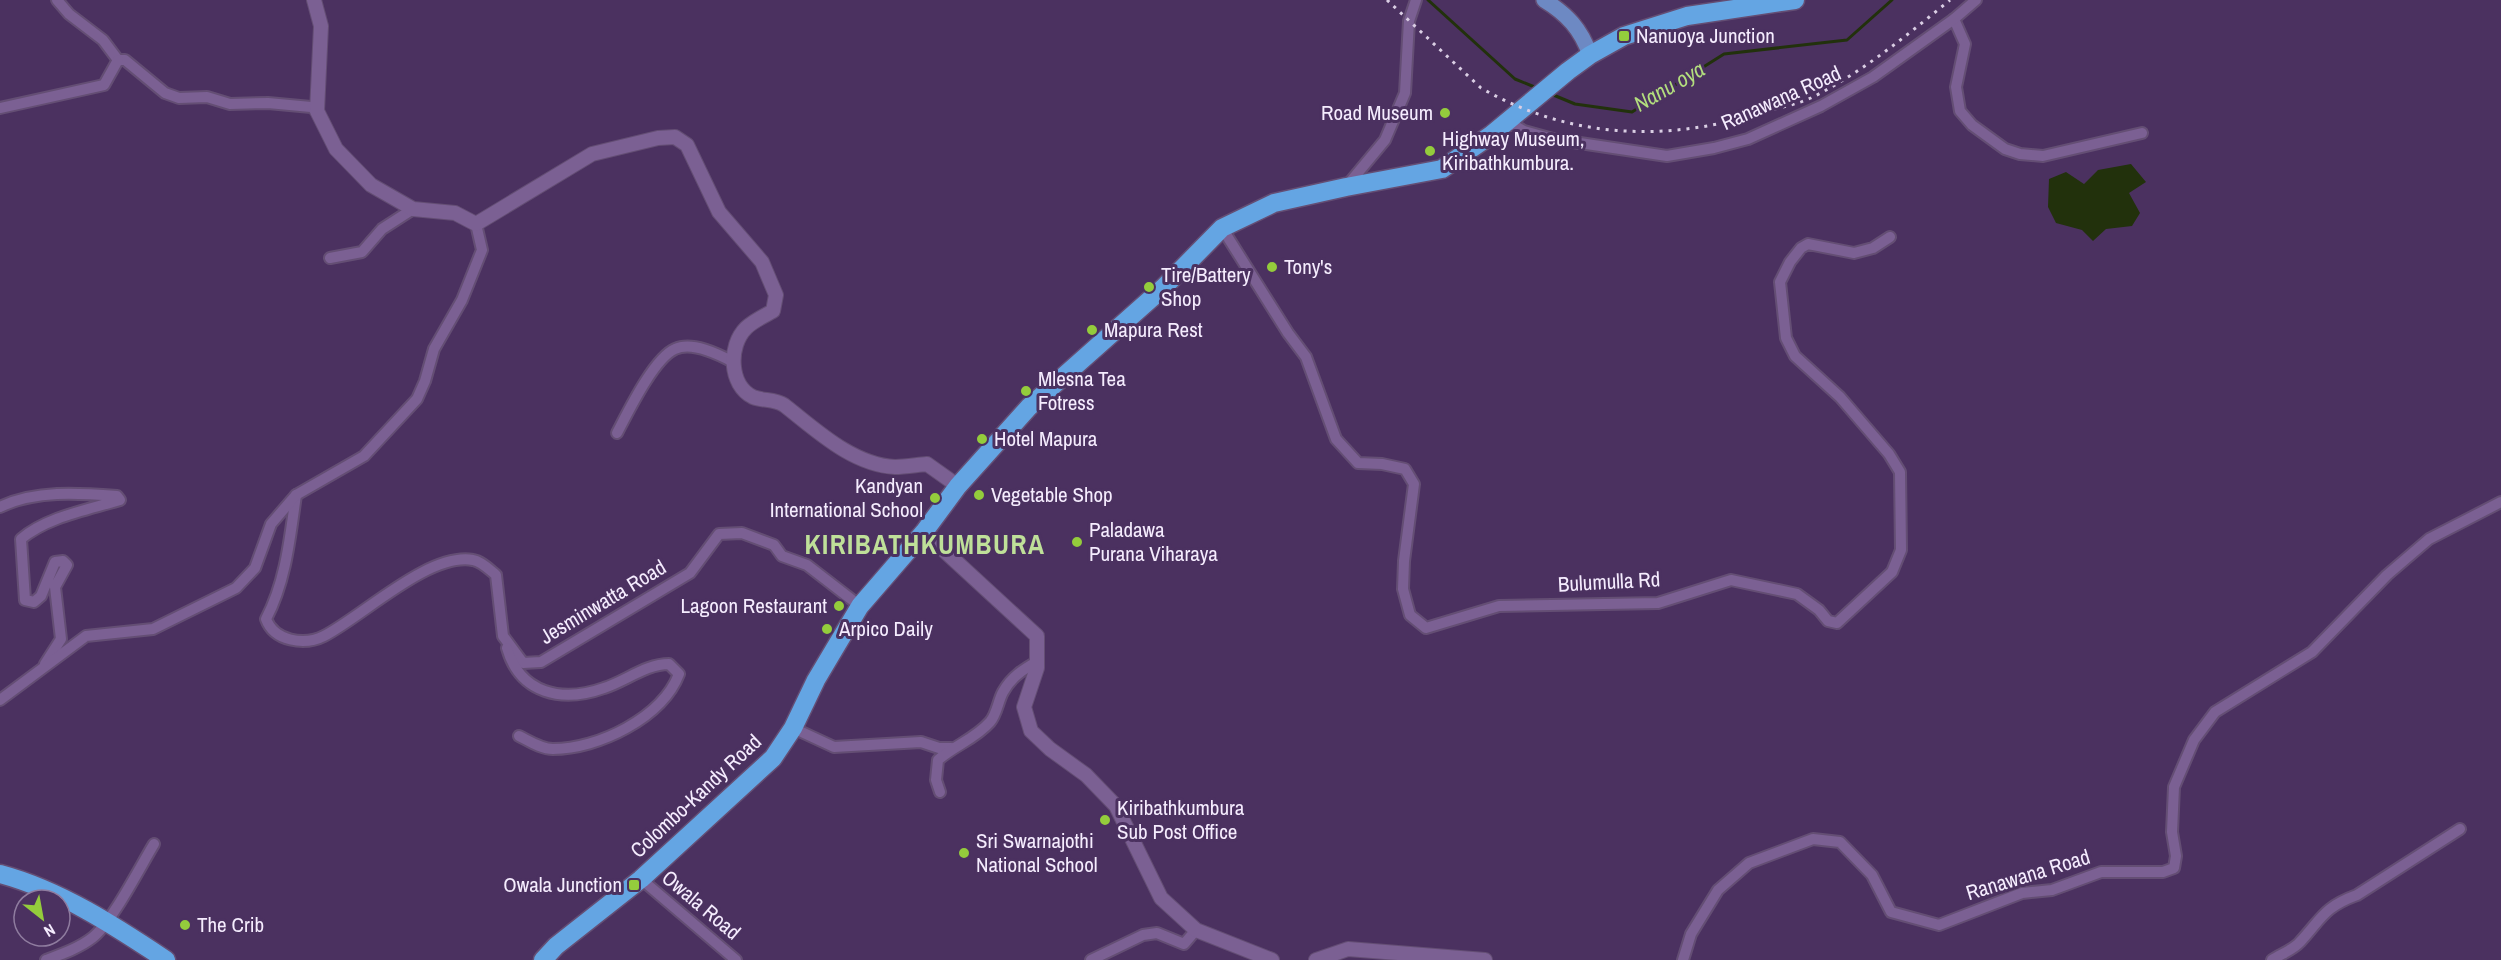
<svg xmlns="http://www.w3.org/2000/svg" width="2501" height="960" font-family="'Archivo Narrow',sans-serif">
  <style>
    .water { fill: #22310c }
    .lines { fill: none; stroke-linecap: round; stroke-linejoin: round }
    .stream { stroke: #22310c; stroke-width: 3 }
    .street-casing { stroke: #644e74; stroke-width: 14 }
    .secondary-casing { stroke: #644e74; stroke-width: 16 }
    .primary-casing { stroke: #644e74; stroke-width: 18 }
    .highway-casing { stroke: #644e74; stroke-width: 21 }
    .street { stroke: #7b6093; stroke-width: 10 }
    .secondary { stroke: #7b6093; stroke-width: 14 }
    .primary { stroke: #6d89c3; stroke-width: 15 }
    .highway { stroke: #64a5e3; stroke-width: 18 }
    .rail { stroke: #dacee4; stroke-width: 3; stroke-dasharray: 3 6; stroke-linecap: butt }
    .poi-dot { fill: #94cc3c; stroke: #4b3160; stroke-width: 2 }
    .labels { text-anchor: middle; stroke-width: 6; stroke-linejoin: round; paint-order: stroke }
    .poi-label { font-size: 21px; fill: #f5ecfe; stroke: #4b3160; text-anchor: start }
    .street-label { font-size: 21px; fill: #f5ecfe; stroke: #4b3160 }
    .water-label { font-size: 22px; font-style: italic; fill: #b3de7e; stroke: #4b3160 }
    .district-label { font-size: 27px; font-weight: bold; letter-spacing: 1.5px; fill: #bfe099; stroke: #4b3160 }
  </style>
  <rect width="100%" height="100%" fill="#4b3160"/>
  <path class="water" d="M2131,164L2146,182L2129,193L2140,213L2132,226L2106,229L2093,241L2082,230L2056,223L2048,207L2049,179L2066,172L2084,184L2098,170Z"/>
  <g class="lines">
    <g class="stream">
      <path d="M1428,0L1515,79L1537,88"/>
      <path d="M1551,94L1575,104L1632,112L1724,54L1847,40L1892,0"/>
    </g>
    <defs>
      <g id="street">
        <path d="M57,0L69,14L103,40L118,60H125L165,93L179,98L207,97L230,104L268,103L311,107L317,111"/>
        <path d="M1954,19L1965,44L1956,87L1960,111L1972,125L2005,149L2020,154L2043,156L2142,133"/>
        <path d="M0,108L104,85L118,60"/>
        <path d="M1507,121L1524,131L1553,139L1667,156L1714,148L1748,139L1821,106L1873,77L1954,19L1976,0"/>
        <path d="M1346,187L1385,140L1405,93L1409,21L1416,0"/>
        <path d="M1222,228L1288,333L1306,357L1336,439L1358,463L1382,464L1405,469L1414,484L1404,561L1403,589L1410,615L1426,628L1499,606L1658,603L1731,580L1797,594L1819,610L1828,621L1837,623L1892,572L1901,550L1900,472L1889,454L1840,397L1795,356L1786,338L1780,282L1790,262L1801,248L1808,244L1854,253L1873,248L1890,237"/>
        <path d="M330,258L362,252L382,229L413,209"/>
        <path d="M617,433C628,412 654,358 675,349C692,341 718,354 733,362"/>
        <path d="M296,495C290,537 286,581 266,619C274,641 304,646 324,636C363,616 429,552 473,560C481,561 490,570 496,575L503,636L523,663L541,662L690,573L719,534L742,533L774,545L782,556L807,565L860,606"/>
        <path d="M0,507C35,490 78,493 117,496L120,500C87,510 47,517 21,539L25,600L34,602L41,596L55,562L63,561L67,565L55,587L61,639L45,664"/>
        <path d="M507,648C520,694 562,703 604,688C626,681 646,664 669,664L679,674C662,718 598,749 553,749C541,749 529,741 519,736"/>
        <path d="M0,700L86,636L153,629L236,588L255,568L271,524L296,495L364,456L417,399L425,381L434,349L462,300L482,250L476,224"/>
        <path d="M793,728L834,747L921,742L939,748H951"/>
        <path d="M940,792L936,780L938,760C955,745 975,739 990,722C997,714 998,701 1003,692C1011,677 1024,669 1038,661"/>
        <path d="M641,879L736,960"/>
        <path d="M46,960C62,954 79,948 92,938C111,924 140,867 154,844"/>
        <path d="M1091,960L1143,935L1157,933L1184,944L1196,930"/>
        <path d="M1683,960L1691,934L1718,890L1749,863L1813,839L1840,842L1872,875L1891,912L1939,925L2022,893L2052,890L2101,872H2163L2174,868L2176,856L2172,832L2174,787L2194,740L2215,712L2312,652L2387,575L2429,539L2501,502"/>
        <path d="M2272,960C2281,954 2293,950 2300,942C2322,918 2324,907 2357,895L2460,829"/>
      </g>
      <g id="secondary">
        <path d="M314,0L321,26L317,111L336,149L371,185L413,209L455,213L476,224L592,154L658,138L675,137L687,145L719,212L762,262L776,295L773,311C764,316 753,321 746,328C728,346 729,385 753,397C763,401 775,399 784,405C815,429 852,465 895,467C905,467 916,465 927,464L958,486"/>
        <path d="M924,532L1037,636V668L1024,707L1031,731L1050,749L1086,775L1116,806L1161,898L1196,930L1272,960"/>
        <path d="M1316,960L1348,949L1485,960"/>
      </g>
      <path id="primary" d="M1544,0C1567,14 1581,29 1590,55"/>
      <g id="highway">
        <path d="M0,874C60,890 115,926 166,960"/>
        <path d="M543,960L556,946L641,879L773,758L793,728L816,680L860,606L924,532L958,486L1029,407L1163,288L1222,228L1274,203L1346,187L1442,169L1491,135L1568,71L1590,55L1624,36L1687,16L1795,0"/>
      </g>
    </defs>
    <use href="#street" class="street-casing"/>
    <use href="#secondary" class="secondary-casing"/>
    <use href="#primary" class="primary-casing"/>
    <use href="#highway" class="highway-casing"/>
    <use href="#street" class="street"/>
    <use href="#secondary" class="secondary"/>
    <use href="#primary" class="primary"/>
    <use href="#highway" class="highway"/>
    <path class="rail" d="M1387,0L1481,88C1572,140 1667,142 1765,112C1781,107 1799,104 1813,97C1864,71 1906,36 1950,0"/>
  </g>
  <g class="poi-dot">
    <rect x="1618" y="30" width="12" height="12" rx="3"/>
    <circle cx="1445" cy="113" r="6"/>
    <circle cx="1430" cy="151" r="6"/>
    <circle cx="1272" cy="267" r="6"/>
    <circle cx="1149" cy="287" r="6"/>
    <circle cx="1092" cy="330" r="6"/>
    <circle cx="1026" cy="391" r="6"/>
    <circle cx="982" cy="439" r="6"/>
    <circle cx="979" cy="495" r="6"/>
    <circle cx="935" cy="498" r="6"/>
    <circle cx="1077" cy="542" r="6"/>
    <circle cx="839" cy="606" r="6"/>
    <circle cx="827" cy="629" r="6"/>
    <circle cx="1105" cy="820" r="6"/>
    <circle cx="964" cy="853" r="6"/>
    <rect x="628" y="879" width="12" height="12" rx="3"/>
    <circle cx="185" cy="925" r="6"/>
  </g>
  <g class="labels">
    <g class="poi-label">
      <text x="1636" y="43">Nanuoya Junction</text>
      <text x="1433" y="120" text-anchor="end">Road Museum</text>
      <text x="1442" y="146">Highway Museum,<tspan x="1442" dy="24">Kiribathkumbura.</tspan></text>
      <text x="1284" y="274">Tony's</text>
      <text x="1161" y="282">Tire/Battery<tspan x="1161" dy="24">Shop</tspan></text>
      <text x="1104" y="337">Mapura Rest</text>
      <text x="1038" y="386">Mlesna Tea<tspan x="1038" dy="24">Fotress</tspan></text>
      <text x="994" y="446">Hotel Mapura</text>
      <text x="923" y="493" text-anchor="end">Kandyan<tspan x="923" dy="24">International School</tspan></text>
      <text x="991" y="502">Vegetable Shop</text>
      <text x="1089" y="537">Paladawa<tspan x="1089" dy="24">Purana Viharaya</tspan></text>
      <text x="827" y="613" text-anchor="end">Lagoon Restaurant</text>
      <text x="839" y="636">Arpico Daily</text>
      <text x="1117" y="815">Kiribathkumbura<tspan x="1117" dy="24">Sub Post Office</tspan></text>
      <text x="976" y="848">Sri Swarnajothi<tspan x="976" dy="24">National School</tspan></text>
      <text x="622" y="892" text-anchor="end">Owala Junction</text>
      <text x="197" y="932">The Crib</text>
    </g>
    <g class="street-label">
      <text transform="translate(1781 98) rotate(-24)" y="7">Ranawana Road</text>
      <text transform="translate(1609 582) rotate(-3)" y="7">Bulumulla Rd</text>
      <text transform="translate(603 602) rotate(-31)" y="7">Jesminwatta Road</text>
      <text transform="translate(696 796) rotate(-43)" y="7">Colombo-Kandy Road</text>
      <text transform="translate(2028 875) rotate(-17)" y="7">Ranawana Road</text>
      <text transform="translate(701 905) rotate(40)" y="7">Owala Road</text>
    </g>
    <g class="water-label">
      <text transform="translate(1669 86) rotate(-30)" y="8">Nanu oya</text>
    </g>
    <g class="district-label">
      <text x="925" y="554">KIRIBATHKUMBURA</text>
    </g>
  </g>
  <g transform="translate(42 918) rotate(149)"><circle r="28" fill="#4b3160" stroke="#8f7c9f" stroke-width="1.5"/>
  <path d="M0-4.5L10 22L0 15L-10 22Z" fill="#94cc3c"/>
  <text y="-9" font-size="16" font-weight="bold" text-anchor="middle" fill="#f5ecfe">N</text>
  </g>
</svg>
